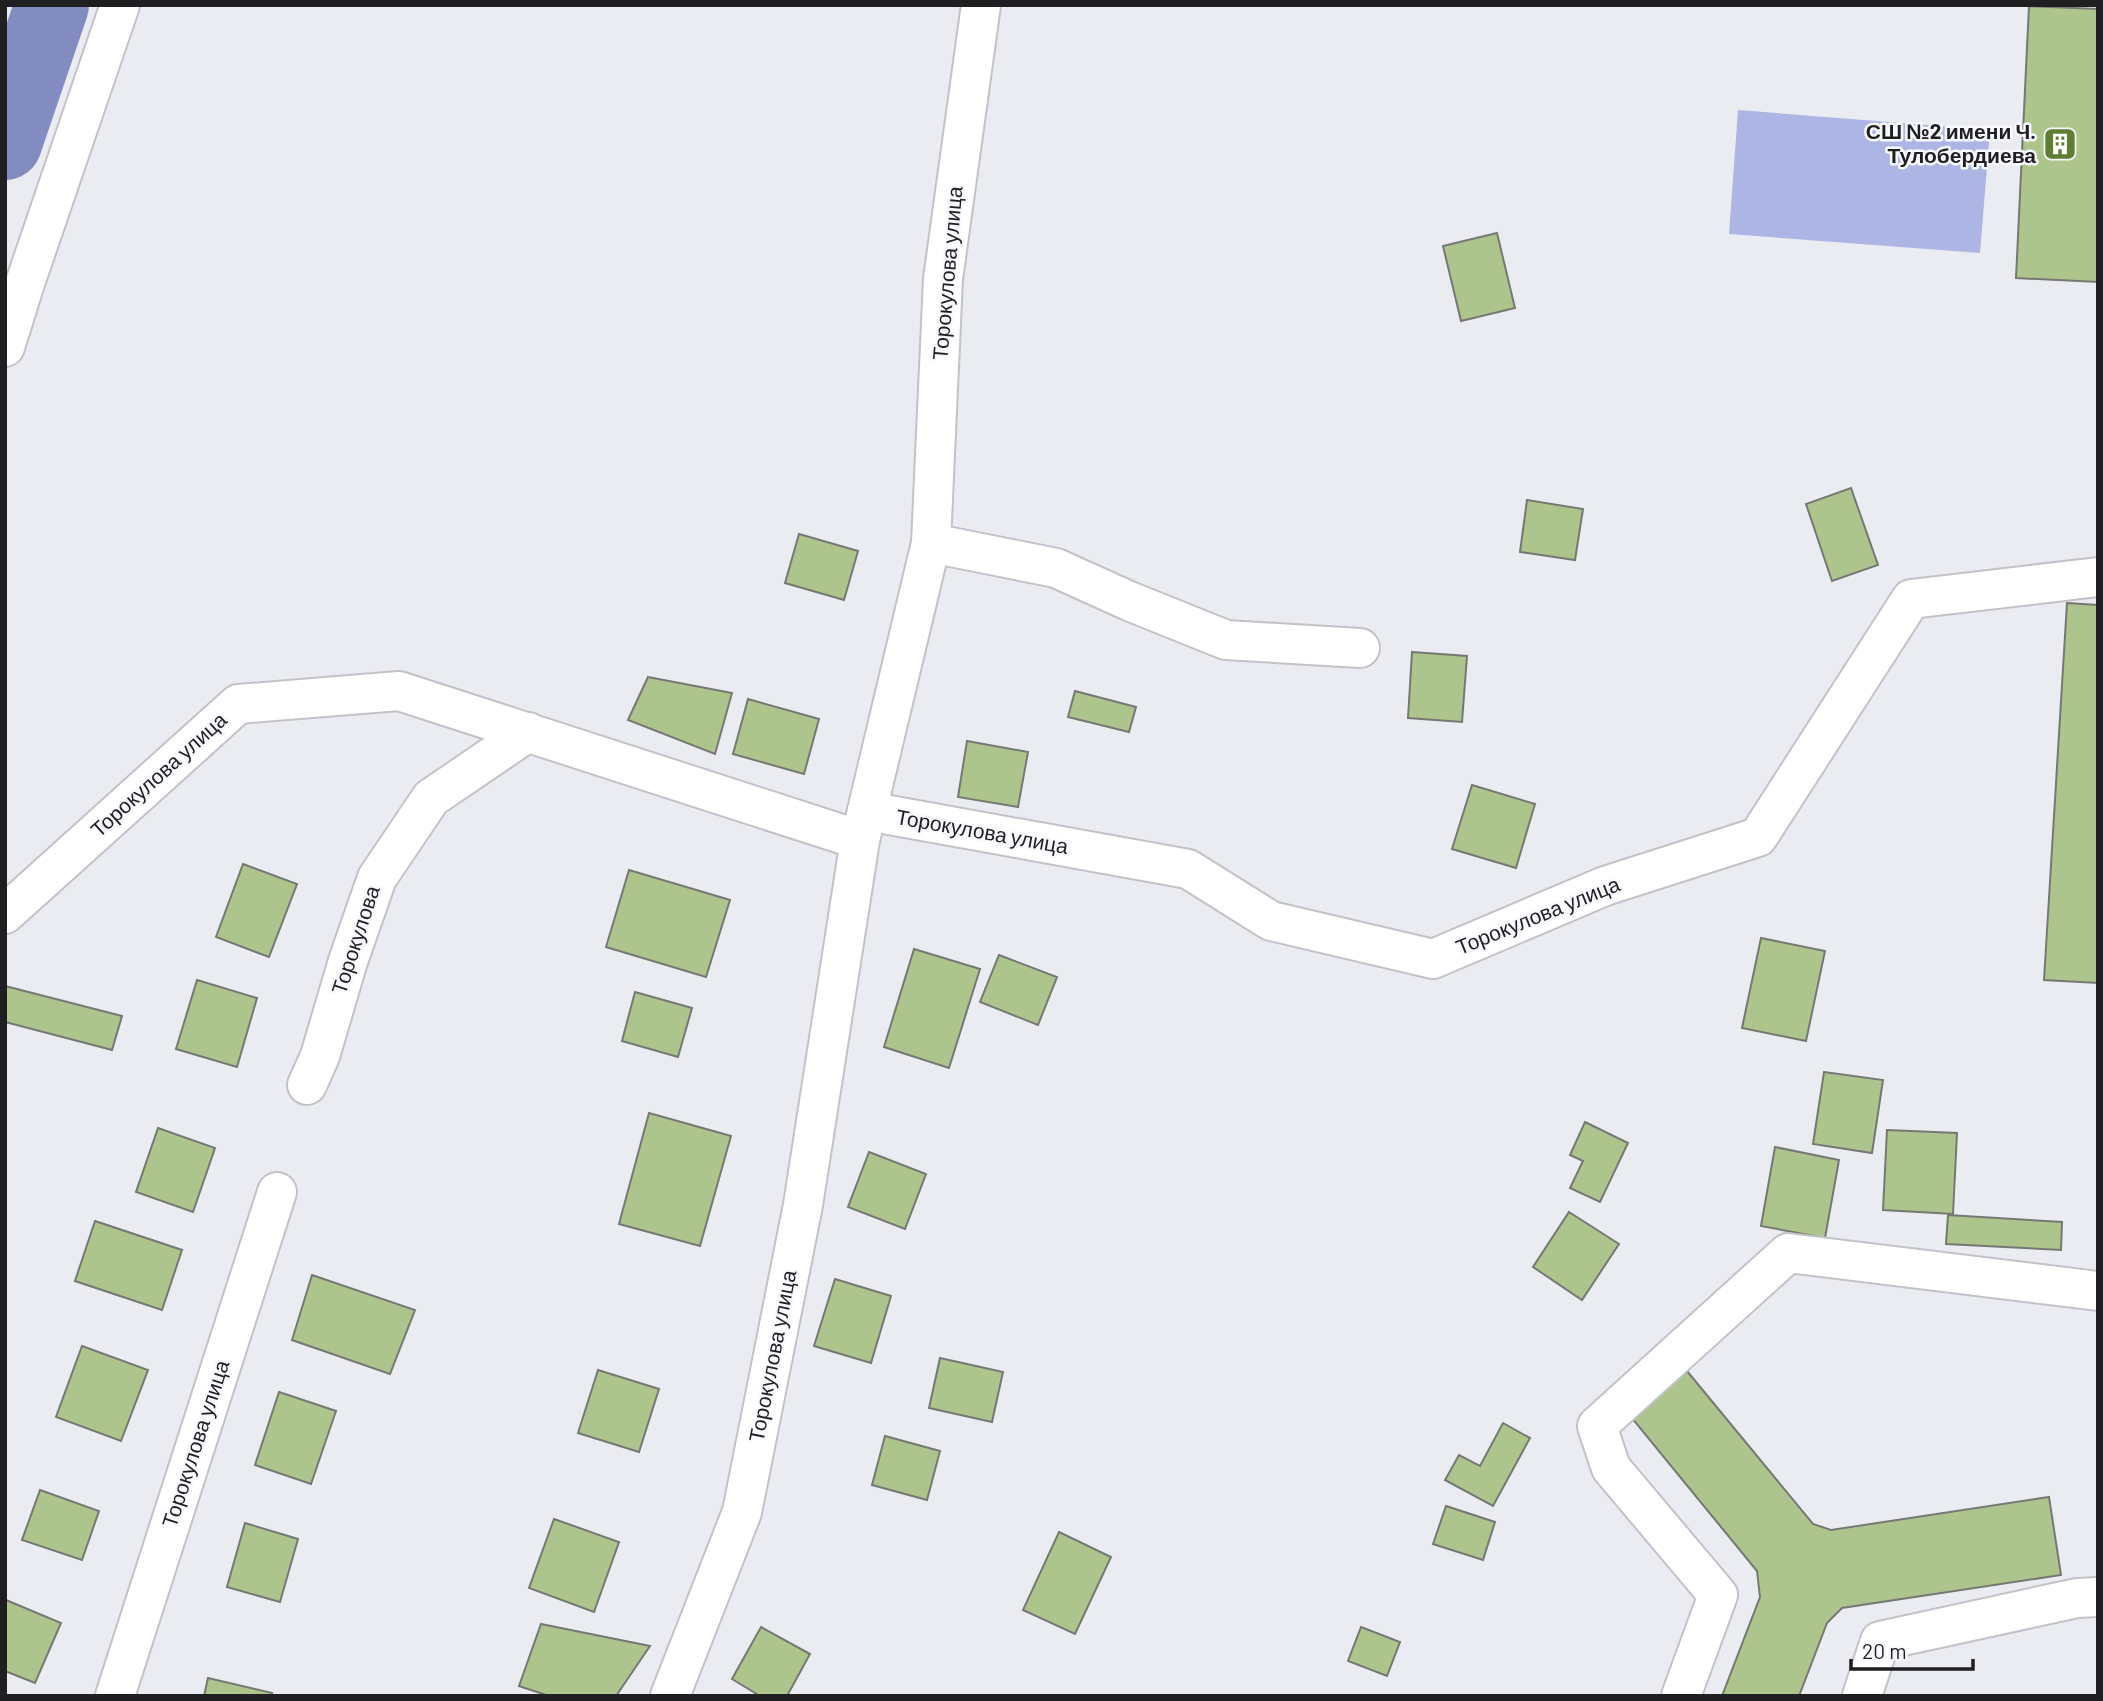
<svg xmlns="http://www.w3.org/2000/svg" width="2103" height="1701" font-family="Barlow,sans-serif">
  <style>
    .green { fill: #adb5e4 }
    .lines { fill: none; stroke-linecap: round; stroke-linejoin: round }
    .river { stroke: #838cc1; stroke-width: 74 }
    .building { fill: #adc58d; stroke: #767874; stroke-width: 2 }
    .minor-casing { stroke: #c2c3c8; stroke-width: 42 }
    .minor { stroke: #fff; stroke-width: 38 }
    .labels { text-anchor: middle; stroke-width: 5; stroke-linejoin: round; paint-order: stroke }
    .poi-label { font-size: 21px; font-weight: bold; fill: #1f1f21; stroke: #f8f9fe; text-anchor: end }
    .street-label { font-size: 21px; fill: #1f1f21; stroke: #f8f9fe }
  </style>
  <rect width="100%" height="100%" fill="#ebecf1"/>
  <path class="green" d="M1738,110L1990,130L1980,253L1729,234Z"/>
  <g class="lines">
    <path class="river" d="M5,143L52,5"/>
  </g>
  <g class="building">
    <path d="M2029,6L2098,9V282L2016,278Z"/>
    <path d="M1497,233L1515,308L1461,321L1443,246Z"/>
    <path d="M1851,488L1878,565L1832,581L1806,504Z"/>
    <path d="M1527,500L1583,509L1575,560L1520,552Z"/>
    <path d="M799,534L858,551L844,600L785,583Z"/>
    <path d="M2067,603L2098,605V983L2044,980Z"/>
    <path d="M1412,652L1467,656L1462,722L1408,718Z"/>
    <path d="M648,677L732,693L715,754L628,720Z"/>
    <path d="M1075,691L1136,707L1129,732L1068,717Z"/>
    <path d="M748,699L819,719L804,774L733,754Z"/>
    <path d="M967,741L1028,752L1018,807L958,797Z"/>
    <path d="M1472,785L1535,804L1516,868L1452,849Z"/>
    <path d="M243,864L297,884L269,957L216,937Z"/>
    <path d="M629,870L730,900L706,977L606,947Z"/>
    <path d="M1761,938L1825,951L1806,1041L1742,1028Z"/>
    <path d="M914,949L980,969L949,1068L884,1047Z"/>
    <path d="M999,955L1057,977L1038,1025L980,1002Z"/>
    <path d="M197,980L257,998L237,1067L176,1049Z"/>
    <path d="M5,986L122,1016L112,1050L5,1022Z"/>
    <path d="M635,992L692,1008L678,1057L622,1041Z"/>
    <path d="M1824,1072L1883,1080L1872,1153L1813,1144Z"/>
    <path d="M649,1113L731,1136L700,1246L619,1224Z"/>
    <path d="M1585,1122L1628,1143L1600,1202L1570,1188L1583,1161L1570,1155Z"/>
    <path d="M158,1128L215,1148L193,1212L136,1192Z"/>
    <path d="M1887,1130L1957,1133L1953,1214L1883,1210Z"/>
    <path d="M1775,1147L1839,1160L1825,1238L1761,1226Z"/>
    <path d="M869,1152L926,1174L905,1229L848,1207Z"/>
    <path d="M1569,1212L1619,1244L1582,1300L1533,1267Z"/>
    <path d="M1948,1215L2062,1222L2061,1250L1946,1244Z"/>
    <path d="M95,1221L182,1250L162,1310L75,1281Z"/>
    <path d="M312,1275L415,1310L390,1374L292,1340Z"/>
    <path d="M835,1279L891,1296L871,1363L814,1346Z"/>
    <path d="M82,1346L148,1370L121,1441L56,1417Z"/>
    <path d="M940,1358L1003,1372L992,1422L929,1408Z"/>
    <path d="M598,1370L659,1389L639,1452L578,1433Z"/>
    <path d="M1687,1371L1813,1524L1831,1530L2049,1497L2061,1575L1842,1608L1827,1623L1799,1696H1722L1760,1597L1757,1571L1631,1417Z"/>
    <path d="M279,1392L336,1411L311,1484L255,1465Z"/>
    <path d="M1503,1423L1530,1438L1493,1506L1445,1480L1459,1455L1480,1466Z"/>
    <path d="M885,1436L940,1451L927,1500L872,1485Z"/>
    <path d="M40,1490L99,1511L82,1560L22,1540Z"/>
    <path d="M1446,1506L1495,1522L1483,1560L1433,1544Z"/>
    <path d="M554,1519L619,1542L594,1612L529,1588Z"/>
    <path d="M245,1523L298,1539L280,1602L227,1587Z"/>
    <path d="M1059,1532L1111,1557L1075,1634L1023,1610Z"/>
    <path d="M6,1600L61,1623L35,1683L5,1671Z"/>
    <path d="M541,1624L650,1646L616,1696H549L519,1686Z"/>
    <path d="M761,1627L810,1654L787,1696H760L732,1679Z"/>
    <path d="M1361,1627L1400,1642L1387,1676L1348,1661Z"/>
    <path d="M208,1678L272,1693L271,1696H204Z"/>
  </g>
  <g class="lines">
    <defs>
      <g id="minor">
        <path d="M5,347L24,286L120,5"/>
        <path d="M931,543L1056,568L1129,601L1226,640L1360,648"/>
        <path d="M867,811L1188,869L1271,921L1433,959L1605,886L1758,837L1911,599L2098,577"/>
        <path d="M5,914L238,704L399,691L860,840"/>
        <path d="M307,1085L320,1056L348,961L377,878L431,798L528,732"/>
        <path d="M115,1696L277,1192"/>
        <path d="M670,1696L742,1512L803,1205L860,840L931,543L943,279L981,5"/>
        <path d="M1681,1696L1718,1595L1611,1468L1597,1426L1788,1253L2098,1291"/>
        <path d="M1862,1696L1880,1641L2077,1598L2098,1597"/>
      </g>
    </defs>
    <use href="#minor" class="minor-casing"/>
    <use href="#minor" class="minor"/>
  </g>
  <defs>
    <symbol id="building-square" viewBox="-11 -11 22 22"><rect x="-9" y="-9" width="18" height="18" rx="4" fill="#607d31" stroke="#f8f9fe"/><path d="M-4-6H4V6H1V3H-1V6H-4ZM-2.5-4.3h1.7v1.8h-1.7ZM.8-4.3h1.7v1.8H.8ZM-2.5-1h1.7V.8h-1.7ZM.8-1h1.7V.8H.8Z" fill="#fff"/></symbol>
  </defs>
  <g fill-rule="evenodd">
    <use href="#building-square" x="2041" y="125" width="38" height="38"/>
  </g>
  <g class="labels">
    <g class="poi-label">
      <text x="2036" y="139">СШ №2 имени Ч.<tspan x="2036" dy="24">Тулобердиева</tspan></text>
    </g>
    <g class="street-label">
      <text transform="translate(948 273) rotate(-85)" y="7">Торокулова улица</text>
      <text transform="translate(159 775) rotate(-42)" y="7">Торокулова улица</text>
      <text transform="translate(982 832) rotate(10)" y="7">Торокулова улица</text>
      <text transform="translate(1538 916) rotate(-22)" y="7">Торокулова улица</text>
      <text transform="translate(356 940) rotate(-72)" y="7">Торокулова</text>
      <text transform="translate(773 1356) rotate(-79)" y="7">Торокулова улица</text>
      <text transform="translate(196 1444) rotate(-72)" y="7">Торокулова улица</text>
    </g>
  </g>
  <rect width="2103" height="1701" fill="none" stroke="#1f1f21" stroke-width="14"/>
  <path d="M1851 1659v10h122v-10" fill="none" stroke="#1f1f21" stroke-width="3.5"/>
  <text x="1862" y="1659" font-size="21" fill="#1f1f21" stroke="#f8f9fe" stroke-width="5" paint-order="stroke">20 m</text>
</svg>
